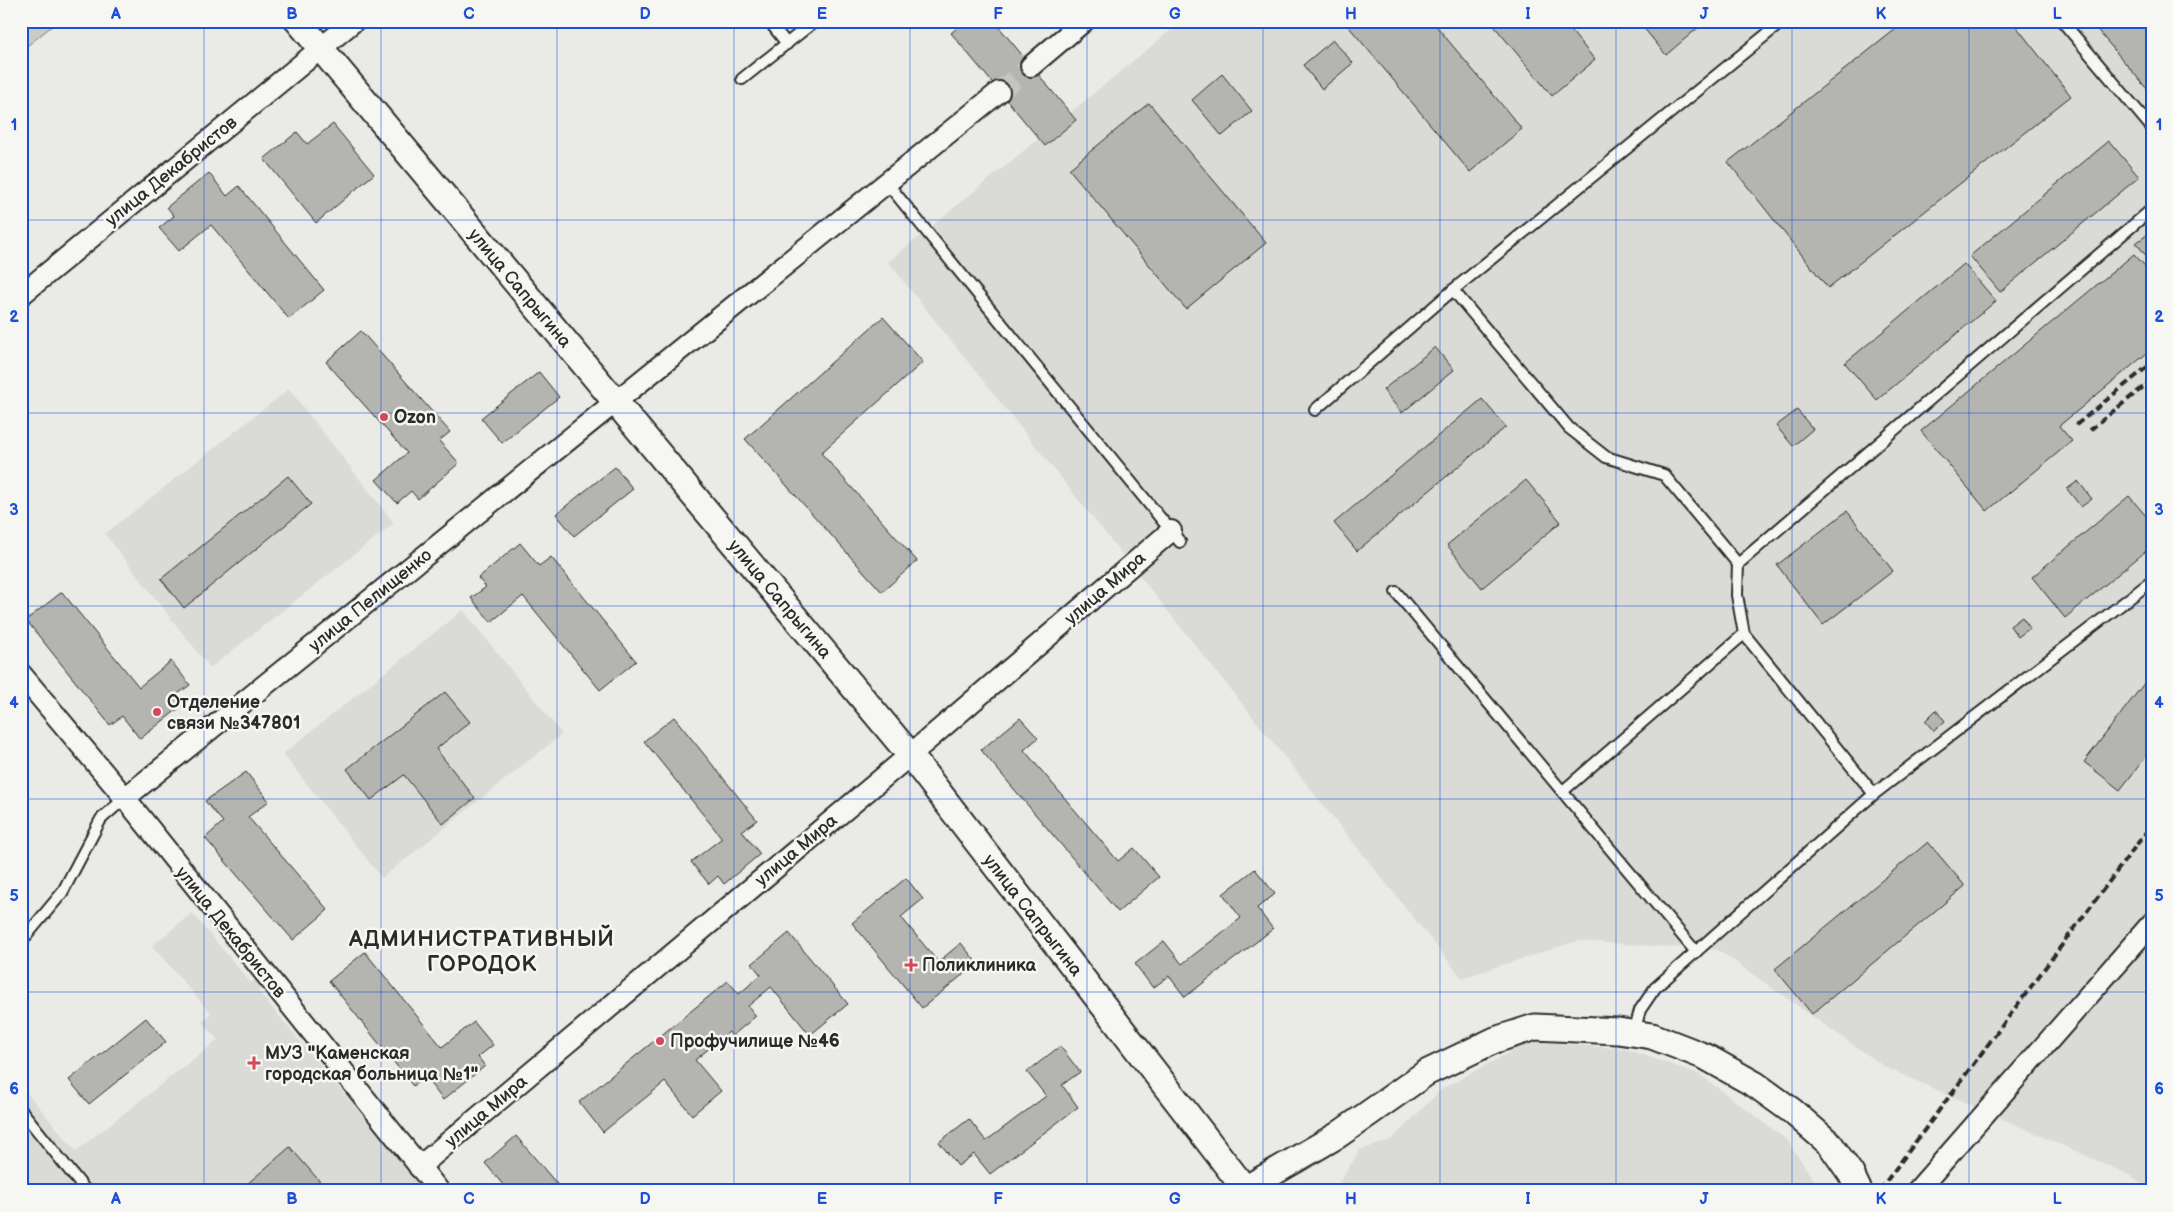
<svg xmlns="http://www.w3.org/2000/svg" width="2173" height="1212" font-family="'Balsamiq Sans',sans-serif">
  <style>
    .built { fill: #dadad6 }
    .green { fill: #cacac7; stroke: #7a7a79 }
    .building { fill: #b4b4b1; stroke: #2b2b2b }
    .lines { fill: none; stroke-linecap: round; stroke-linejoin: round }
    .minor-tunnel { stroke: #c4c4c1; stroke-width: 20; stroke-dasharray: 20 10; stroke-linecap: butt }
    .service-casing { stroke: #2b2b2b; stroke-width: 14 }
    .minor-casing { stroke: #2b2b2b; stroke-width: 24 }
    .tertiary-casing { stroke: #2b2b2b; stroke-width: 29 }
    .service { stroke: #f6f6f2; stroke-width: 10 }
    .minor { stroke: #f6f6f2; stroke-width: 20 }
    .tertiary { stroke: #f6f6f2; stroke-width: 25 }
    .rail { stroke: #2b2b2b; stroke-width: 4; stroke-dasharray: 8 4; stroke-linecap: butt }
    .grid { fill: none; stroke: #1d4ed8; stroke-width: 1; stroke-opacity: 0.55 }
    .poi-dot { fill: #d1495b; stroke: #f6f6f2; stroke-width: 2 }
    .labels { text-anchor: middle; stroke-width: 5; stroke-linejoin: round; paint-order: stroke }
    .street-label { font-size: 18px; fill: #2b2b2b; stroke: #f6f6f2 }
    .poi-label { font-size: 18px; font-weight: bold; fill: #2b2b2b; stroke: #f6f6f2; text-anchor: start }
    .district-label { font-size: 22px; font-weight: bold; letter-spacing: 1px; fill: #2b2b2b; stroke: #f6f6f2 }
    .neatline { fill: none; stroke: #1d4ed8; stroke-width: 2 }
    .grid-label { font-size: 16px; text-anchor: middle; font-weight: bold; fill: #1d4ed8 }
  </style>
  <rect width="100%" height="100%" fill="#eaeae6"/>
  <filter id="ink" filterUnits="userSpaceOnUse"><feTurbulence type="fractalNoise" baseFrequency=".02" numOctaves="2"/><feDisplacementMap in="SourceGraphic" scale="10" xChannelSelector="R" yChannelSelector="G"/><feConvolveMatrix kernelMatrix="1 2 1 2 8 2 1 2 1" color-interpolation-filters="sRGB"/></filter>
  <g filter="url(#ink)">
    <g class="built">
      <path d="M1182,21H2152V1191H2149L2132,1176L1885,1067L1718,950L1577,941L1462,978L888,262Z"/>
      <path d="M289,389L394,523L210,668L105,534Z"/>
      <path d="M463,610L562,734L382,878L283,754Z"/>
      <path d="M192,913L251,983L257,978L264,986L258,991L415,1178L423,1174L435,1191H21V1086L76,1151L218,1040L202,1022L211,1013L152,946Z"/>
      <path d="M1530,1041L1626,1049L1699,1074L1787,1140L1821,1191H1334L1360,1150L1391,1140L1442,1089Z"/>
    </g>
    <path class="green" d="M21,21H58L21,51Z"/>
    <g class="building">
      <path d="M965,21H994L1076,120L1045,146L951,33Z"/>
      <path d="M1344,21H1432L1522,129L1470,172Z"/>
      <path d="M1490,21H1563L1595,60L1552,96Z"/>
      <path d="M1638,21H1706L1666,55Z"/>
      <path d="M1906,21H2012L2071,96L1828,288L1728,162Z"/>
      <path d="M2090,21H2152V95Z"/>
      <path d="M1333,40L1353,63L1322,89L1303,65Z"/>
      <path d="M1222,74L1252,111L1222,136L1192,100Z"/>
      <path d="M1149,103L1266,243L1186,309L1069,169Z"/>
      <path d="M333,124L374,174L316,223L264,159L297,132L307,144Z"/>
      <path d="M2109,141L2139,177L2000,292L1970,256Z"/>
      <path d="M209,173L227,196L239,186L324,290L289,319L211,225L179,251L159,228L174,216L167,207Z"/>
      <path d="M2152,231V263L2136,243Z"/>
      <path d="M2134,254L2152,274V349L2059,426L2072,441L1987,511L1921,431Z"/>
      <path d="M1964,264L1996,301L1877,400L1845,363Z"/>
      <path d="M883,317L923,362L821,453L917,561L882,592L745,439Z"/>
      <path d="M361,331L450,432L439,441L459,463L418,499L411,491L397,503L376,480L407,453L326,362Z"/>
      <path d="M1435,347L1454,370L1402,413L1383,390Z"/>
      <path d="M539,372L559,397L502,443L481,418Z"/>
      <path d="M1482,399L1506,427L1357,551L1334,523Z"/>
      <path d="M1797,410L1813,429L1793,446L1776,426Z"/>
      <path d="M615,467L633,489L574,536L556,514Z"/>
      <path d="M288,476L311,504L184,608L161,579Z"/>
      <path d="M1526,480L1561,522L1482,588L1447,545Z"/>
      <path d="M2078,481L2092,499L2081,507L2067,489Z"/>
      <path d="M2129,496L2152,523V546L2065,618L2032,577Z"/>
      <path d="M1847,511L1893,571L1823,625L1777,565Z"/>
      <path d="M520,543L539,566L551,557L636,661L600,690L523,596L491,622L471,598L486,587L478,578Z"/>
      <path d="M62,592L139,687L171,661L190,685L175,696L183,705L140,739L122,716L110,725L26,620Z"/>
      <path d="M2022,617L2030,628L2018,637L2010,626Z"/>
      <path d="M2152,673V749L2120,790L2084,762Z"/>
      <path d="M445,692L470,722L436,749L475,798L443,824L404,775L371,800L347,769Z"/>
      <path d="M1936,710L1945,721L1934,731L1925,721Z"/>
      <path d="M674,717L757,820L742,831L760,854L724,884L718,876L709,884L691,862L722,838L644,741Z"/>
      <path d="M1020,718L1038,738L1024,750L1118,861L1134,848L1159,877L1118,912L981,750Z"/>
      <path d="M246,772L269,801L248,817L328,910L293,940L205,838L223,822L205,801Z"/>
      <path d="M1928,842L1965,886L1812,1014L1775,969Z"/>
      <path d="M1255,869L1275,894L1257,908L1273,929L1185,997L1169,976L1153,988L1135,964L1164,941L1182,964L1241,918L1223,894Z"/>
      <path d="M906,878L923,899L901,917L938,962L961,943L977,963L922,1008L852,923Z"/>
      <path d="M789,933L848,1004L810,1035L771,987L748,1006L756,1016L732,1036L729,1032L695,1060L721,1091L692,1115L665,1082L603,1132L579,1102L728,981L739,994L761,975L752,964Z"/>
      <path d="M365,952L442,1047L474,1022L493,1045L478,1057L485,1066L443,1100L425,1077L413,1086L329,981Z"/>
      <path d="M146,1018L166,1042L89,1104L69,1080Z"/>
      <path d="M1060,1046L1080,1072L1062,1085L1078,1107L990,1174L974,1154L958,1166L939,1142L969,1119L986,1141L1046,1096L1027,1072Z"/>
      <path d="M516,1136L563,1191H508L485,1163Z"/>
      <path d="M290,1147L328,1191H239Z"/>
    </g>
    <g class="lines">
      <path class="minor-tunnel" d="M999,92L1031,66"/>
      <defs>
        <g id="service">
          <path d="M769,21L787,44"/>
          <path d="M2062,21L2152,128"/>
          <path d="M742,79L815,21"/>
          <path d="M887,183L1180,542"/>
          <path d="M1453,290L1569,428L1606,457L1664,475L1738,564L1737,595L1744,634L1874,794"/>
          <path d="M1315,410L1453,290L1783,21"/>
          <path d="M1738,564L2152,209"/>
          <path d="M1396,592L1696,952"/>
          <path d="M1563,791L1744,634"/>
          <path d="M21,942L62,893L101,819L125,798"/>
          <path d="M1634,1033L1640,1010L1655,988L1874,794L2152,581"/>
          <path d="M21,1110L86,1191"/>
        </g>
        <g id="minor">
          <path d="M1031,66L1084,21"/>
          <path d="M21,295L354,21"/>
          <path d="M21,674L125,798L439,1191"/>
          <path d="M125,798L999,92"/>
          <path d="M419,1167L910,755L1171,531"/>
          <path d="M1917,1191L2152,923"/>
        </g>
        <g id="tertiary">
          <path d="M298,21L910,755L1245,1189"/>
          <path d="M1245,1189L1338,1135L1426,1073L1495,1040L1535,1027L1618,1031L1652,1036L1706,1057L1756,1085L1792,1111L1830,1144L1851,1174L1859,1191"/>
        </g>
      </defs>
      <use href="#service" class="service-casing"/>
      <use href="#minor" class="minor-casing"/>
      <use href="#tertiary" class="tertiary-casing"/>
      <use href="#service" class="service"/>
      <use href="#minor" class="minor"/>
      <use href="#tertiary" class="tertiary"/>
      <g class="rail">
        <path d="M2076,425L2152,363"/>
        <path d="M2090,430L2152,380"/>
        <path d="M1879,1191L2152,824"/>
      </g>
    </g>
  </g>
  <path class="grid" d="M204,21V1191M381,21V1191M557,21V1191M734,21V1191M910,21V1191M1087,21V1191M1263,21V1191M1440,21V1191M1616,21V1191M1792,21V1191M1969,21V1191M21,220H2152M21,413H2152M21,606H2152M21,799H2152M21,992H2152"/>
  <g class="poi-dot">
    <circle cx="384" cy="417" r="5"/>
    <circle cx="157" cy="712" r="5"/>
    <path d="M908.5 957.5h5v5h5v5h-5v5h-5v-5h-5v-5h5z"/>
    <circle cx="660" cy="1041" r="5"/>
    <path d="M251.5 1055.5h5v5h5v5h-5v5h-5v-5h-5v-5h5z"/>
  </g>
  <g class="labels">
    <g class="street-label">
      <text transform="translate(171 171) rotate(-39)" y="6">улица Декабристов</text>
      <text transform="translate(520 288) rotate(50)" y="6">улица Сапрыгина</text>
      <text transform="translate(1105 588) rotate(-41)" y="6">улица Мира</text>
      <text transform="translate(780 599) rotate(50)" y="6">улица Сапрыгина</text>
      <text transform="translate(370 600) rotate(-39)" y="6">улица Пелищенко</text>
      <text transform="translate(796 850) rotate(-40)" y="6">улица Мира</text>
      <text transform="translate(1033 915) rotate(52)" y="6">улица Сапрыгина</text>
      <text transform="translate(231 932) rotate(51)" y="6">улица Декабристов</text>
      <text transform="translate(486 1111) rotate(-40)" y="6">улица Мира</text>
    </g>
    <g class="poi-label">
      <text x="394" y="423">Ozon</text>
      <text x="167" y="708">Отделение<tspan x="167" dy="21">связи №347801</tspan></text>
      <text x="922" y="971">Поликлиника</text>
      <text x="670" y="1047">Профучилище №46</text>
      <text x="265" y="1059">МУЗ "Каменская<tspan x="265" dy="21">городская больница №1"</tspan></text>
    </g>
    <g class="district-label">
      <text x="482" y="946">АДМИНИСТРАТИВНЫЙ<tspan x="482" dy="25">ГОРОДОК</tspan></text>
    </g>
  </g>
  <rect width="2173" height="1212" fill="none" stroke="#f6f6f2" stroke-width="55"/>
  <rect x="28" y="28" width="2118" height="1156" class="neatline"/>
  <g class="grid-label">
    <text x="116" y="19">A</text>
    <text x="292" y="19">B</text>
    <text x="469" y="19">C</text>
    <text x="645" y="19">D</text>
    <text x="822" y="19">E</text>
    <text x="998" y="19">F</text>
    <text x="1175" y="19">G</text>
    <text x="1351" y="19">H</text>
    <text x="1528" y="19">I</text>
    <text x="1704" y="19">J</text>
    <text x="1881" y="19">K</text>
    <text x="2057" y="19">L</text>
    <text x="14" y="130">1</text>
    <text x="2159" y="130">1</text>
    <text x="14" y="322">2</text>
    <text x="2159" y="322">2</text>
    <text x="14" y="515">3</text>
    <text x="2159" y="515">3</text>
    <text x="14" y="708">4</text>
    <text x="2159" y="708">4</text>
    <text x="14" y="901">5</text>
    <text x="2159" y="901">5</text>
    <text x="14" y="1094">6</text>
    <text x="2159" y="1094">6</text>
    <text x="116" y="1204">A</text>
    <text x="292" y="1204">B</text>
    <text x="469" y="1204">C</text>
    <text x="645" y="1204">D</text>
    <text x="822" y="1204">E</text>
    <text x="998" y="1204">F</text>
    <text x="1175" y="1204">G</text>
    <text x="1351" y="1204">H</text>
    <text x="1528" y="1204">I</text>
    <text x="1704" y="1204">J</text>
    <text x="1881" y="1204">K</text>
    <text x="2057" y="1204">L</text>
  </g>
</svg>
